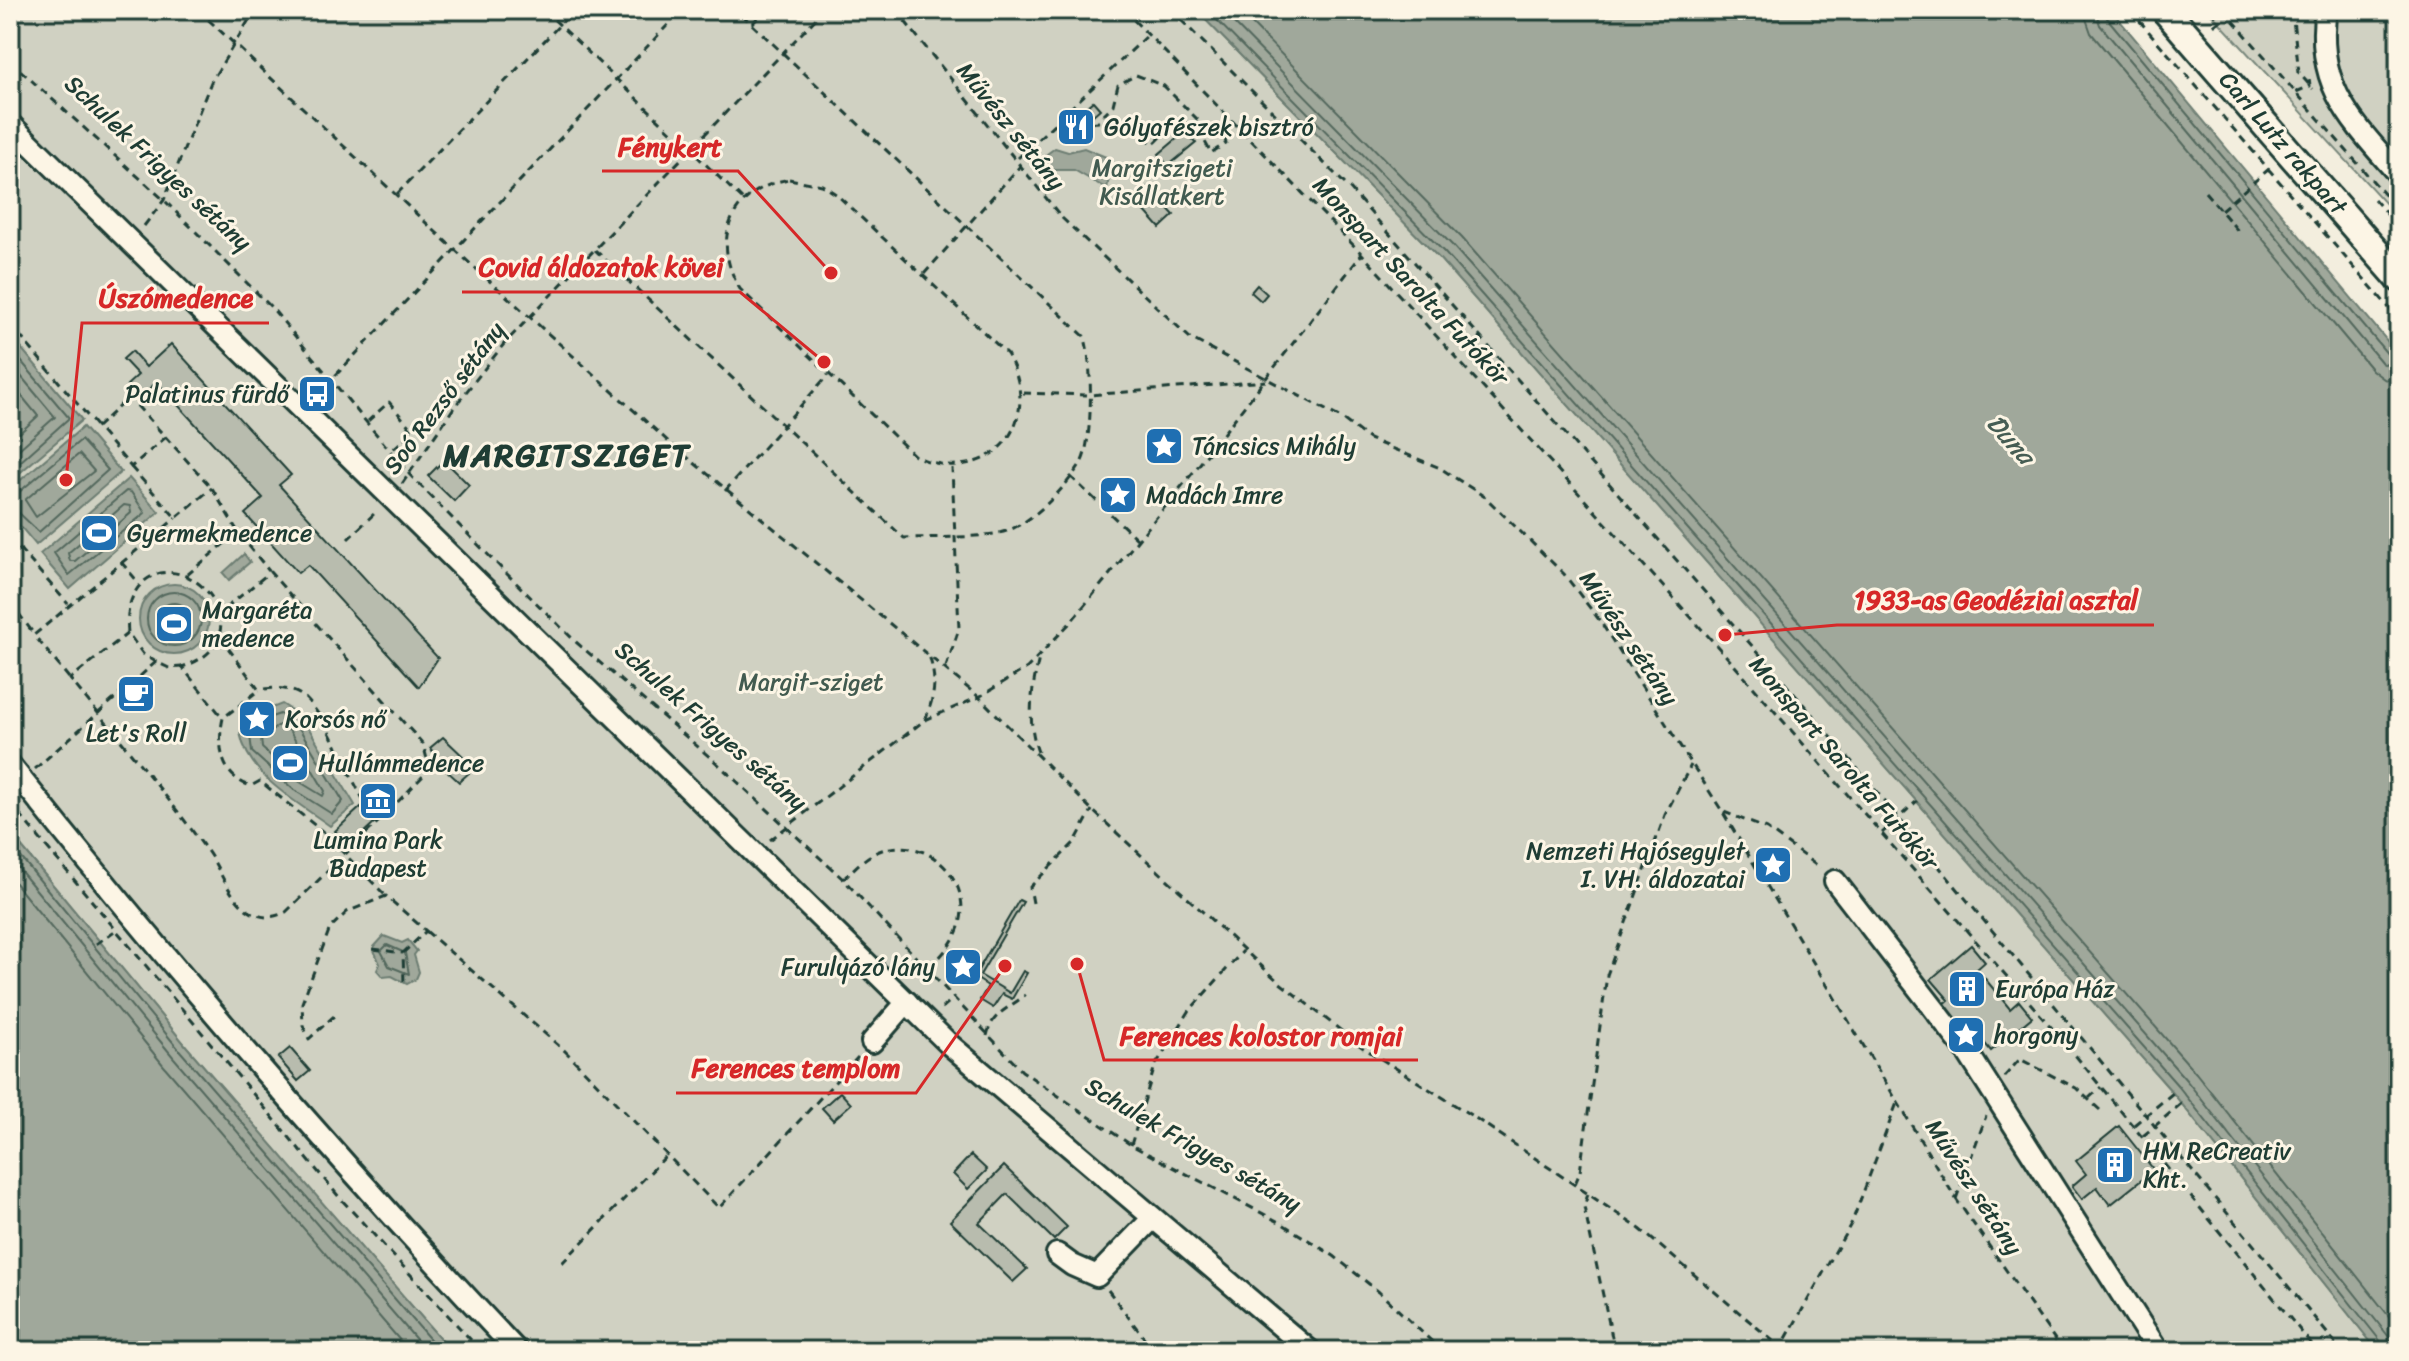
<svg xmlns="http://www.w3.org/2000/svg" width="2409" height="1361" font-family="Sriracha,sans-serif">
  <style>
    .green { fill: #d0d1c2; stroke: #78877b; stroke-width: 2 }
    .water { fill: #a0a89b; stroke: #6c7d72; stroke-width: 2 }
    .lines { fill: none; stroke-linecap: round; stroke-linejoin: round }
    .shore { stroke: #53685d; stroke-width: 2 }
    .building { fill: #b8bcae; stroke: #1f3d34; stroke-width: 2 }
    .minor-casing { stroke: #1f3d34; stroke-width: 26 }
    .major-casing { stroke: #1f3d34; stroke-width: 32 }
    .path { stroke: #1f3d34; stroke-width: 3; stroke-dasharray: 8 6; stroke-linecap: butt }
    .minor { stroke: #fcf5e5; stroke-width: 20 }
    .major { stroke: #fcf5e5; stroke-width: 26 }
    .labels { text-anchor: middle; stroke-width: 6; stroke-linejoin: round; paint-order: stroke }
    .street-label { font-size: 24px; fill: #1f3d34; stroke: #fcf5e5 }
    .poi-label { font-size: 24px; fill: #1f3d34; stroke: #fcf5e5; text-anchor: start }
    .park-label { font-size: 24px; fill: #425b50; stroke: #fcf5e5 }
    .water-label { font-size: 26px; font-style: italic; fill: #465d53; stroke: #fcf5e5 }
    .district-label { font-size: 32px; font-weight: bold; letter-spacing: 2px; fill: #1f3d34; stroke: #fcf5e5 }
    .leader { fill: none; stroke: #d62828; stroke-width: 3 }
    .callout-dot { fill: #d62828; stroke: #fcf5e5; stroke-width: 3 }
    .callout-label { font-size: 26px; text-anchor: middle; font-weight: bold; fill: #d62828; stroke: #fcf5e5; stroke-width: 6; stroke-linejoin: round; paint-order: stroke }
  </style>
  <rect width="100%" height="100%" fill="#f3eede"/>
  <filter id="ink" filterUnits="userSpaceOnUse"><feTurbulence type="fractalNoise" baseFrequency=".0125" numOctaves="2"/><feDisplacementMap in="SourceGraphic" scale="16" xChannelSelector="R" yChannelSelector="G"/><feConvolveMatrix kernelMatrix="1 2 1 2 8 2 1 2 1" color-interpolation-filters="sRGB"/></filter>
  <g filter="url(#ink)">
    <g class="green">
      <path d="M10,10H1196L1439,258L2173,1093L2378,1351H451L187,1047L10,833Z"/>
      <path d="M2208,10H2399V218Z"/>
    </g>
    <g class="water">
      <path d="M1196,10H2111L2399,355V1351H2378L2173,1093L1439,258Z"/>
      <path d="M1055,148L1068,152L1084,148L1106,157L1110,172L1107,189L1074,170H1042L1039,160Z"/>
      <path d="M10,335L82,420L10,481Z"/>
      <path d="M83,427L121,472L36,545L10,514V489Z"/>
      <path d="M129,478L159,512L70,589L40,554Z"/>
      <path d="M244,554L250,562L229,580L223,573Z"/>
      <circle cx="174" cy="619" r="35"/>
      <path d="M282,704L302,717L355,805L330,826C296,801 249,777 240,733L264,711Z"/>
      <path d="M10,833L187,1047L451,1351H10Z"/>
      <path d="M384,936L402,943L408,940L417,951L414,955L419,972L416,979L407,984L392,976L383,977L377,970L380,964L373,948Z"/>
    </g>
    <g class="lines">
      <g class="shore">
        <path d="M1207,10L1445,253L2179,1087L2382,1343L2383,1351"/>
        <path d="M1221,10L1453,246L2187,1081L2389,1337L2394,1351"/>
        <path d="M1238,10L1462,238L2196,1073L2399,1329"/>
        <path d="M2083,10L2091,33L2372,370L2384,379L2399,382"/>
        <path d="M2095,10L2100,25L2382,363L2399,370"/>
        <path d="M2105,10L2107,18L2389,356L2399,360"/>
        <path d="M10,348L69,418L10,471"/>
        <path d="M10,363L55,417L10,457"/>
        <path d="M10,382L38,416L10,442"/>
        <path d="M79,454L94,471L36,517L25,500Z"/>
        <path d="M126,491L131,492L145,513L69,575L54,553Z"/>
        <path d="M10,495L18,493L81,440L108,470L39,532L18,512L10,510"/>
        <path d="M124,505L130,506L131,513L75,561H70L68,553Z"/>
        <circle cx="174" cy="619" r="27"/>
        <circle cx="174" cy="619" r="16"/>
        <path d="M280,714L296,723L343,801L332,814L294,790L252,752L250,735L268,718Z"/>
        <path d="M279,725L289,730L325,791L323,796L300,782L262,748L261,738Z"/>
        <path d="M10,844L181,1052L440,1351"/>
        <path d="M10,858L174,1058L426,1351"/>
        <path d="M10,877L164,1066L409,1351"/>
        <path d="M387,945L405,953L409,974L389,966L381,951Z"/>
      </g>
    </g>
    <g class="building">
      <path d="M1093,101L1100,109L1075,131L1067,123Z"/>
      <path d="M1186,131L1196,143L1168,166L1159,154Z"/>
      <path d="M1148,187L1174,215L1160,228L1134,199Z"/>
      <path d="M1257,285L1267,294L1261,301L1251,292Z"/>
      <path d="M171,344L291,475L279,485L438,658L419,687L308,565L298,573L245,514L263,498L157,382L139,398L127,385L138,375L123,359L132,351L146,367Z"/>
      <path d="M444,460L469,485L454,501L428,476Z"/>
      <path d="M443,737L466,759L462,763L470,772L459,782L434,759L437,757L430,748Z"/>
      <path d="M361,807L375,822L349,846L335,831Z"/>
      <path d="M1019,900L1023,902L980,975L1010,993L1023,971L1027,973L1012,999L1002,994L993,1008L980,1000L988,986L974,977Z"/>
      <path d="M1971,945L1985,962L1977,969L2010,1009L2019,1001L2032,1017L1991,1051L1968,1023L1961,1029L1942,1006L1949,1000L1931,979Z"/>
      <path d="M290,1048L310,1071L298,1081L278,1058Z"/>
      <path d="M840,1092L851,1104L833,1120L822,1108Z"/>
      <path d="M2119,1126L2154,1170L2110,1205L2097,1187L2082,1199L2072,1186L2086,1174L2076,1161Z"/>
      <path d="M971,1155L987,1170L968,1189L953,1174Z"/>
      <path d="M1004,1166L1067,1227L1054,1240L1007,1194L979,1223L1027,1269L1013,1282L950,1221Z"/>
    </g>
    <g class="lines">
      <defs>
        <g id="minor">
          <path d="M2326,10C2314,86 2353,122 2399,175"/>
          <path d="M10,124L950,1045L1310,1351"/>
          <path d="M10,765C170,967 340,1163 517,1351"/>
          <path d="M1835,881L1966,1050L2158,1351"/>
          <path d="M872,1042L907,1002"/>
          <path d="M1057,1254L1072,1265L1097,1276L1153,1218"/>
        </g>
        <path id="major" d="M2165,10L2399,278"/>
      </defs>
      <use href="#minor" class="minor-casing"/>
      <use href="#major" class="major-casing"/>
      <g class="path">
        <path d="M198,10L454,249L670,443L979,697L1092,810L1279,982L1362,1047L1474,1117L1640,1229L1785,1351"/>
        <path d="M544,10L743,200"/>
        <path d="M896,10L1062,218L1190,338L1341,418L1369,439L1440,468L1485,497L1564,574L1600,621L1722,811L1956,1199L2063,1351"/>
        <path d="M1124,10L1362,254L1727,657L2066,1044L2317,1351"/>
        <path d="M1171,10L1350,189L1812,714L2342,1351"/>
        <path d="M2130,10L2399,319"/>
        <path d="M2211,10L2220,21L2211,28"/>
        <path d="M2224,10L2399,211"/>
        <path d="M2292,10L2299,73L2313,89"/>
        <path d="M752,24L765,10"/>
        <path d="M10,61L164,200L272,308L410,475L504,571L576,642L719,765L843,879L1022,1071L1131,1145L1281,1223L1334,1256L1379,1292L1442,1351"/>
        <path d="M2296,92L2310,86L2309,77"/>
        <path d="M1069,112L1081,125C1108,116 1132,129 1154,144L1180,118L1203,138L1211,153L1226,143L1224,134L1206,128L1164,86L1136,75L1118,85L1113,105L1099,119"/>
        <path d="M1018,158L1149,34"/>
        <path d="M789,179L822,185L836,194L1007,354C1047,423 988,490 915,456L740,289C710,239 731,190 789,179Z"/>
        <path d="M2205,192L2239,232"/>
        <path d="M397,194L574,10"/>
        <path d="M2374,199L2399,228"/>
        <path d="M2221,210L2269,169"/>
        <path d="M2388,215L2399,204"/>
        <path d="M144,226L164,200L211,82L255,10"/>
        <path d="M595,250L904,538C930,537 987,539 1009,530C1035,520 1066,487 1081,463C1093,443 1093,358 1084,336L737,10"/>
        <path d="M924,274L1021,165"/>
        <path d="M10,324L97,427"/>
        <path d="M1023,393L1089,395L1266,381"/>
        <path d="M316,396L682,10"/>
        <path d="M2392,408L2399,415"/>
        <path d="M368,421L389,402L413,431L391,451"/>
        <path d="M166,437L131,467L97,427L129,397L212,488L238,532"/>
        <path d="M131,467L176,518L212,488"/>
        <path d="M1070,476L1137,539"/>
        <path d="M402,484L455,406L504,344L824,10"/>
        <path d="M725,491L828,375"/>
        <path d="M10,538L68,604"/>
        <path d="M348,539L378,510"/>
        <path d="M121,562L139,583"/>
        <path d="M187,575L238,532L269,571"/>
        <path d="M10,602L34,634"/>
        <path d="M128,633L70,679C115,734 163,790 205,848C220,867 226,893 246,909C260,919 271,919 286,912L378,822C352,789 332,724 306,699C293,687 275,687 259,690"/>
        <path d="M220,637L259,690L223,718"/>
        <path d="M156,662L143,654L128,633C121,563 191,551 220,611"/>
        <path d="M946,667L959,629L952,468"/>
        <path d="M69,678L34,635L176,518"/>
        <path d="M925,720C935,695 937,681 929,655"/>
        <path d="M1038,752C1026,719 1032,687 1040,654"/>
        <path d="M35,769L156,662L169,668L182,667"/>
        <path d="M10,803L340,1198L481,1351"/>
        <path d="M1724,812L1767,829L1820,868"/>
        <path d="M378,822L426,773L428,763L423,744L270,572L221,612C223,643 211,657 182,667L223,718C217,745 220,777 251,786L260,781L323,832L386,896"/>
        <path d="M1882,833L1917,801"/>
        <path d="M770,840L925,720L979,697L1027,668L1070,623L1195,470L1362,254"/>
        <path d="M843,879C855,868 866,855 882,850C931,834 979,887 956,934C950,947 939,958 929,968"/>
        <path d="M1033,903L1030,887L1075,842L1092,810"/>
        <path d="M426,931L565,1051L719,1208L858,1057"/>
        <path d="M96,944L116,930"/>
        <path d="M373,949L403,953"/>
        <path d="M942,1008L954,998"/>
        <path d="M334,1016L309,1039L303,1025L302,1003L330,928L347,912L386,896L426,931L403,953L404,983"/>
        <path d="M987,1036C992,1012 1009,1009 1025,995"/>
        <path d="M2004,1077L2020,1059L2076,1088L2100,1110"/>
        <path d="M2089,1098L2101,1087"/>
        <path d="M2134,1125L2173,1093"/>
        <path d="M2143,1136L2182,1103"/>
        <path d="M1131,1145L1155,1066L1190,1010L1243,951"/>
        <path d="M1575,1184L1580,1172L1607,975L1665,815L1691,765"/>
        <path d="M1588,1194L1584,1207L1615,1351"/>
        <path d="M1956,1199L1986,1116"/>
        <path d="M562,1263L667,1155"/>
        <path d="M1108,1290L1154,1351"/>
        <path d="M1779,1351L1852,1222L1897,1103"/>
      </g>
      <use href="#minor" class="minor"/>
      <use href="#major" class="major"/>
    </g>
  </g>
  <defs>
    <symbol id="restaurant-square" viewBox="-11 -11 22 22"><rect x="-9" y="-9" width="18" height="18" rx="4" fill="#1f6fb2" stroke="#fcf5e5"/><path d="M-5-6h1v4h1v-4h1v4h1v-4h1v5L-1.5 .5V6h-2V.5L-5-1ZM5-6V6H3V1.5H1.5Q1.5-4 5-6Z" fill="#fff"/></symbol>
    <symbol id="bus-square" viewBox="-11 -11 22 22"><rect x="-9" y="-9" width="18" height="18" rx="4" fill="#1f6fb2" stroke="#fcf5e5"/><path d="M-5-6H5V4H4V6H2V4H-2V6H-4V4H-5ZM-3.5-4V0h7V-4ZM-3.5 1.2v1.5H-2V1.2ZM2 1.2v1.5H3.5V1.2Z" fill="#fff"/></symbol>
    <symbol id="sight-square" viewBox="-11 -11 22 22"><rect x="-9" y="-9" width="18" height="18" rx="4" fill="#1f6fb2" stroke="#fcf5e5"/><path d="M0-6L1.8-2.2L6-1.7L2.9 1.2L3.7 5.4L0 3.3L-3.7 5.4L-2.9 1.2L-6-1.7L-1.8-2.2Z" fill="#fff"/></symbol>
    <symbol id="stadium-square" viewBox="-11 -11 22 22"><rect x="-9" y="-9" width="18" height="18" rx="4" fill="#1f6fb2" stroke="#fcf5e5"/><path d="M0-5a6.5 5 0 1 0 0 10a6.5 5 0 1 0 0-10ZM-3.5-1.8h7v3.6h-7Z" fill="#fff"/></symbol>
    <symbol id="cafe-square" viewBox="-11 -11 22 22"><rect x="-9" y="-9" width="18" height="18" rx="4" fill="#1f6fb2" stroke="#fcf5e5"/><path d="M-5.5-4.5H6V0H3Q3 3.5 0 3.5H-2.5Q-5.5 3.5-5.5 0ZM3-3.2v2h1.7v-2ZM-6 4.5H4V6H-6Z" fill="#fff"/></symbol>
    <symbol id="museum-square" viewBox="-11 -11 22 22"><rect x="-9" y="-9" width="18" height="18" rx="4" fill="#1f6fb2" stroke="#fcf5e5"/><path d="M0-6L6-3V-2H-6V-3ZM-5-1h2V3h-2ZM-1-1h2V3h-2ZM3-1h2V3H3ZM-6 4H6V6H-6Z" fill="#fff"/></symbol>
    <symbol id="building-square" viewBox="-11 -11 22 22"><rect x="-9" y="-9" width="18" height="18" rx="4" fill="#1f6fb2" stroke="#fcf5e5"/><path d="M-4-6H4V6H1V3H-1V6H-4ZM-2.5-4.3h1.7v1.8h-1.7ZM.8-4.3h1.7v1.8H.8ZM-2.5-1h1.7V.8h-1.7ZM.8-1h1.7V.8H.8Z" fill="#fff"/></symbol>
  </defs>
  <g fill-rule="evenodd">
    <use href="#restaurant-square" x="1054" y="105" width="44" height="44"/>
    <use href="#bus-square" x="295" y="372" width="44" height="44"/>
    <use href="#sight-square" x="1142" y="424" width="44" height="44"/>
    <use href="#sight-square" x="1096" y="473" width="44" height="44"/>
    <use href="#stadium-square" x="77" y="511" width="44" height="44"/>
    <use href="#stadium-square" x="152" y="602" width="44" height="44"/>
    <use href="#cafe-square" x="114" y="672" width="44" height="44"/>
    <use href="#sight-square" x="235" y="697" width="44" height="44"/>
    <use href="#stadium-square" x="268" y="741" width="44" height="44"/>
    <use href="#museum-square" x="356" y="779" width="44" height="44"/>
    <use href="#sight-square" x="1751" y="843" width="44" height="44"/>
    <use href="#sight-square" x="941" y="945" width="44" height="44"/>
    <use href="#building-square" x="1945" y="967" width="44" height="44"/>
    <use href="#sight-square" x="1944" y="1013" width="44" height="44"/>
    <use href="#building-square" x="2093" y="1143" width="44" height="44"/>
  </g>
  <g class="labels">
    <g class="street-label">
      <text transform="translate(1011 126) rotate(51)" y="8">Művész sétány</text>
      <text transform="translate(2283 143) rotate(49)" y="8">Carl Lutz rakpart</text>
      <text transform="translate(158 163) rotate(43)" y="8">Schulek Frigyes sétány</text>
      <text transform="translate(1411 281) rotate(47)" y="8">Monspart Sarolta Futókör</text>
      <text transform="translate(444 398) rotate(-53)" y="8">Soó Rezső sétány</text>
      <text transform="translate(1629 638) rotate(56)" y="8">Művész sétány</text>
      <text transform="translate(711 726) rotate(41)" y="8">Schulek Frigyes sétány</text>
      <text transform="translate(1844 763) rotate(49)" y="8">Monspart Sarolta Futókör</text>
      <text transform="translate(1193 1145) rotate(30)" y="8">Schulek Frigyes sétány</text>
      <text transform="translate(1974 1187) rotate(57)" y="8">Művész sétány</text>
    </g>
    <g class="poi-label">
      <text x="1104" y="135">Gólyafészek bisztró</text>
      <text x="289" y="402" text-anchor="end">Palatinus fürdő</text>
      <text x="1192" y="454">Táncsics Mihály</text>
      <text x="1146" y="503">Madách Imre</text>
      <text x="127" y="541">Gyermekmedence</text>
      <text x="202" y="618">Margaréta<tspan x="202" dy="28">medence</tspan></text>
      <text x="285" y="727">Korsós nő</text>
      <text x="136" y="741" text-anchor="middle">Let's Roll</text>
      <text x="318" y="771">Hullámmedence</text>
      <text x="378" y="848" text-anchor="middle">Lumina Park<tspan x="378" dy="28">Budapest</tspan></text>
      <text x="1745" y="859" text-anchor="end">Nemzeti Hajósegylet<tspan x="1745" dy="28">I. VH. áldozatai</tspan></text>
      <text x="935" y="975" text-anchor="end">Furulyázó lány</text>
      <text x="1995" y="997">Európa Ház</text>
      <text x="1994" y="1043">horgony</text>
      <text x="2143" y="1159">HM ReCreativ<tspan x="2143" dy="28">Kht.</tspan></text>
    </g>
    <g class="park-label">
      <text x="1162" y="176">Margitszigeti<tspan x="1162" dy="28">Kisállatkert</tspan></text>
      <text x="811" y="690">Margit-sziget</text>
    </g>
    <g class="water-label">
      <text transform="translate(2011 439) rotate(48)" y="9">Duna</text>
    </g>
    <g class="district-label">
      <text x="567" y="466">MARGITSZIGET</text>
    </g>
  </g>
  <path class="leader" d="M831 273L738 171H602M824 362L740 292H462M66 480L82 323H269M1725 635L1837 625H2154M1077 964L1104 1060H1418M1005 966L916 1093H676"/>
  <g class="callout-dot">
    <circle cx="831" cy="273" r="8"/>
    <circle cx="824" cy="362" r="8"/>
    <circle cx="66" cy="480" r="8"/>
    <circle cx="1725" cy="635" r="8"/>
    <circle cx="1077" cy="964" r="8"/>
    <circle cx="1005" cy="966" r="8"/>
  </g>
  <g class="callout-label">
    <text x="670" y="156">Fénykert</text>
    <text x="601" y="276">Covid áldozatok kövei</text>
    <text x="176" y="307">Úszómedence</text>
    <text x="1996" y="609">1933-as Geodéziai asztal</text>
    <text x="1261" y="1045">Ferences kolostor romjai</text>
    <text x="796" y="1077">Ferences templom</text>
  </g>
  <rect width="2409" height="1361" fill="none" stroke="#fcf5e5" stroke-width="40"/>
  <rect x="20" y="20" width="2369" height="1321" fill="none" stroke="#1f3d34" stroke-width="3" filter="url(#ink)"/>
</svg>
